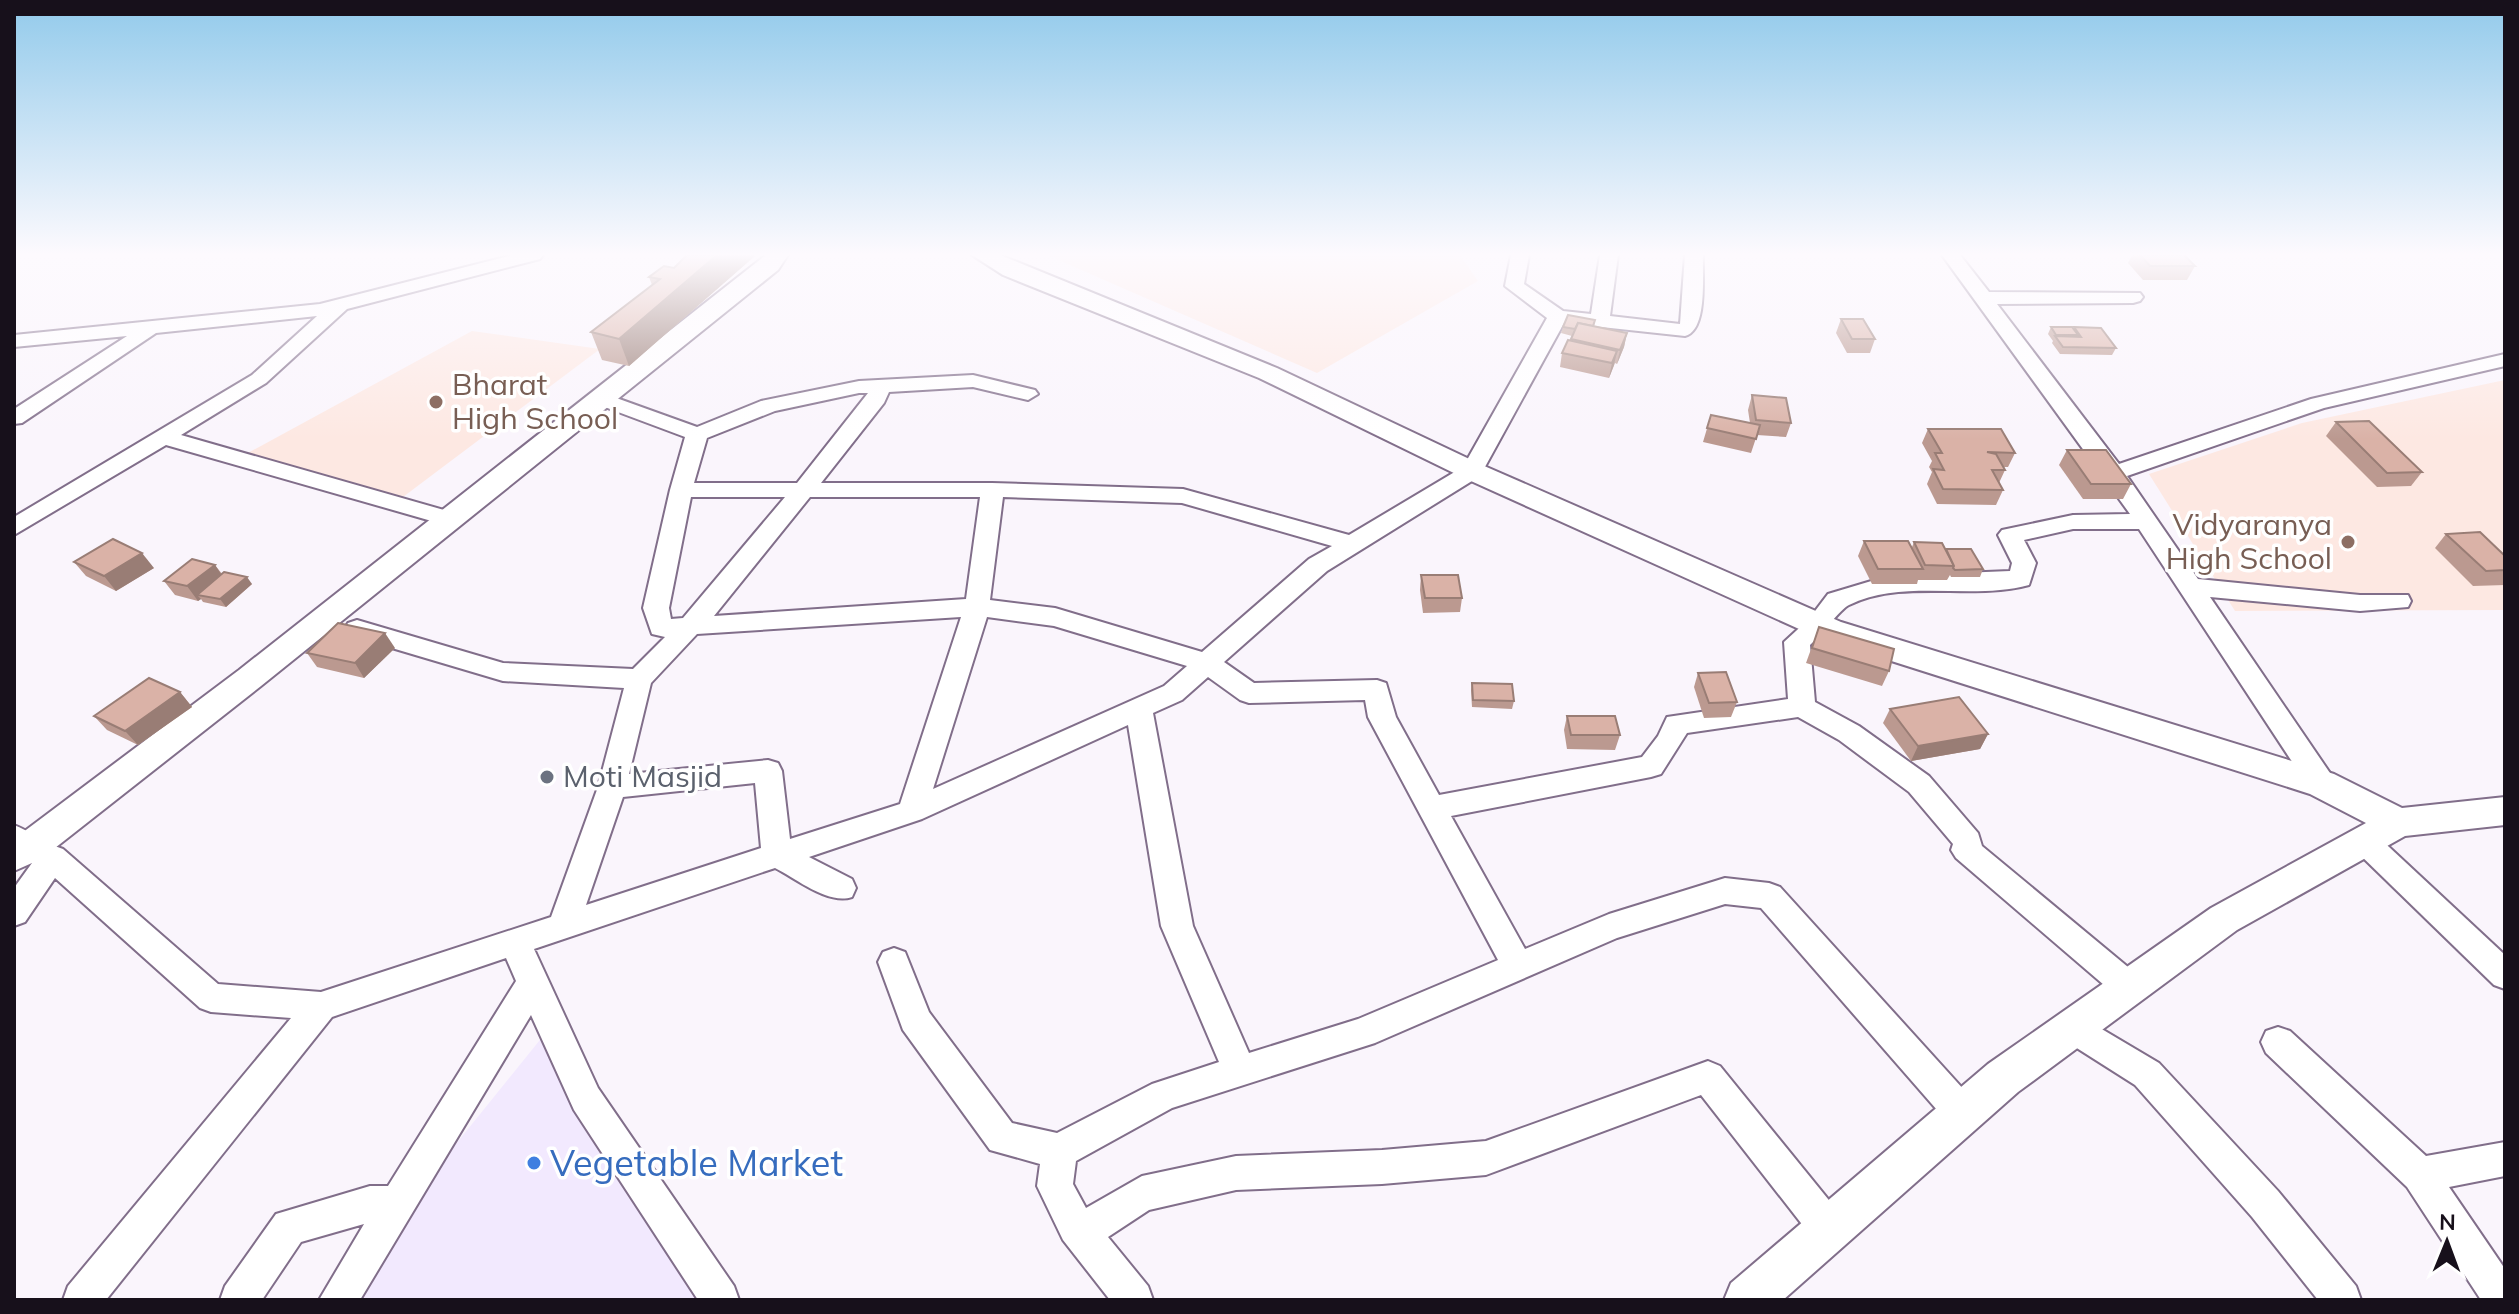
<svg xmlns="http://www.w3.org/2000/svg" width="2519" height="1314" font-family="Mulish,sans-serif">
  <style>
    .commercial { fill: #f2e9fe }
    .education { fill: #fde8e2 }
    .lines { fill: none; stroke-linecap: round; stroke-linejoin: round }
    .minor-casing { stroke: #816e8a; stroke-width: 4 }
    .major-casing { stroke: #816e8a; stroke-width: 4 }
    .minor { fill: #fff; fill-rule: evenodd }
    .major { fill: #fff; fill-rule: evenodd }
    .wall { fill: #bb9990 }
    .shaded-wall { fill: #997d75 }
    .building { fill: #dab2a7; stroke: #997d75; stroke-width: 2 }
    .education-dot { fill: #8d6e63; stroke: #fff; stroke-width: 3 }
    .worship-dot { fill: #6b7280; stroke: #fff; stroke-width: 3 }
    .shop-dot { fill: #3f7fe0; stroke: #fff; stroke-width: 3 }
    .labels { text-anchor: middle; stroke-width: 7; stroke-linejoin: round; paint-order: stroke }
    .education-label { font-size: 30px; fill: #785e54; stroke: #fff; text-anchor: start }
    .worship-label { font-size: 30px; fill: #5b616d; stroke: #fff; text-anchor: start }
    .near-shop-label { font-size: 36px; fill: #366cbe; stroke: #fff; text-anchor: start }
  </style>
  <rect width="100%" height="100%" fill="#faf5fc"/>
  <path class="commercial" d="M552,1025L720,1300H343L388,1228Z"/>
  <g class="education">
    <path d="M1047,255H1460L1478,281L1317,373Z"/>
    <path d="M472,331L600,349L403,497L246,454Z"/>
    <path d="M2505,380V610L2235,611L2149,474L2302,423Z"/>
  </g>
  <g class="lines">
    <defs>
      <g id="minor">
        <path d="M513,255H543L540,259L347,309L266,383L181,435L458,514L462,519L458,524H442L166,445L14,535V517L252,375L317,316L156,333L22,423L14,424V409L127,336L14,347V335L320,304Z"/>
        <path d="M1511,255H1529L1524,284L1563,311L1591,314L1600,255H1618L1610,316L1680,324L1685,255H1703C1702,275 1708,330 1685,336L1564,323L1480,476L1327,571L1224,662L1254,683L1377,680L1386,683L1396,717L1439,795L1642,757L1658,736L1667,717L1788,699L1784,642L1809,619L1828,594L1888,576L2010,571L2012,563L1998,535L2002,530L2073,515L2130,514L1942,255H1960L1989,292L2140,293L2143,297L2140,301L2133,303L1997,304L2119,464L2311,399L2505,354V366L2324,408L2127,476L2198,579L2360,595H2408L2411,601L2408,607L2360,611L2210,597L2332,776L2336,784L2332,792L2322,795L2312,792L2139,529H2073L2024,540L2036,563L2029,585C1971,601 1905,578 1849,605C1840,609 1821,636 1810,645L1815,702L1859,726L1929,776L1978,833L1982,846L2140,977L2145,987L2140,997L2129,1001L2118,997L1956,858L1951,850L1953,844L1909,792L1839,740L1798,717L1687,733L1661,774L1651,777L1451,816L1525,949L1609,914L1725,878L1769,883L1780,887L1975,1102L1980,1114L1975,1126L1963,1130L1951,1126L1761,908L1725,904L1617,938L1375,1043L1172,1108L1076,1161L1073,1184L1086,1208L1142,1176L1236,1156L1382,1150L1486,1141L1708,1061L1720,1066L1841,1215L1846,1228L1841,1241L1828,1246L1815,1241L1701,1095L1486,1175L1382,1184L1236,1190L1149,1210L1108,1237L1148,1286L1153,1300H1110L1063,1240L1037,1186L1040,1164L990,1150L903,1030L878,962L883,952L894,948L905,952L929,1012L1012,1123L1057,1133L1152,1084L1219,1062L1161,926L1128,725L922,819L809,857L852,879L856,888L852,897C828,905 797,879 775,868L534,949L598,1088L734,1286L739,1300H698L574,1110L531,1015L360,1300H319L364,1224L301,1242L262,1300H220L225,1286L276,1214L370,1186H388L516,981L506,958L332,1017L106,1300H63L68,1286L291,1018L211,1012L200,1008L55,878L25,922L14,926V888L32,863L14,854V825C30,831 44,843 63,849L218,984L321,992L551,917L598,787L624,688L503,681L348,635L344,629L348,623L357,620L503,663L633,669L665,637L652,634L643,608L670,490L685,437L594,403L590,399L594,395H608L697,427L761,401L859,381L973,375L1035,390L1038,394L1028,400L973,387L889,392L884,403L821,483H992L1183,489L1349,535L1463,467L1547,318L1505,286ZM859,393H868L797,483H694L707,438L775,411ZM691,497H785L683,618L671,619L669,608ZM810,497H980L966,599L714,616ZM1003,497L1182,503L1332,546L1309,559L1202,652L1055,608L990,600ZM961,617L900,804L790,839L782,771L778,763L768,760L629,774L651,683L697,634ZM987,617L1054,626L1187,666L1164,686L933,789ZM1208,677L1240,700L1249,703L1365,700L1368,717L1498,960L1358,1019L1249,1053L1193,926L1153,713L1182,700ZM755,783L761,848L586,905L623,797Z"/>
        <path d="M2364,829L2374,833L2505,955V989L2494,985L2354,849L2349,841L2354,833Z"/>
        <path d="M2073,1012L2159,1063L2278,1191L2356,1286L2361,1300H2318L2252,1217L2135,1085L2061,1038L2056,1027L2061,1016Z"/>
        <path d="M2278,1027L2290,1031L2426,1156L2505,1142V1176L2449,1187L2505,1269V1300H2481L2407,1187L2266,1053L2261,1042L2266,1031Z"/>
      </g>
      <g id="major">
        <path d="M766,255H788L778,270L261,686L41,859L14,871V839L239,670Z"/>
        <path d="M972,255H1000L1277,368L1482,465L1841,622L2334,774L2402,808L2505,797V825L2405,836L2237,930L2018,1092L1783,1300H1724L1731,1283L1988,1064L2211,908L2366,823L2310,794L1819,638L1462,477L1259,378L1003,275Z"/>
      </g>
    </defs>
    <use href="#minor" class="minor-casing"/>
    <use href="#major" class="major-casing"/>
    <use href="#minor" class="minor"/>
    <use href="#major" class="major"/>
  </g>
  <g class="wall">
    <path d="M687,255H756L629,366L602,360L591,332L652,285L649,277L674,268Z"/>
    <path d="M2132,255H2184L2195,266L2187,280H2143L2128,263Z"/>
    <path d="M1841,319L1875,339L1870,353H1847L1836,333Z"/>
    <path d="M1595,320L1594,327L1627,333L1624,347L1617,364L1615,363L1609,378L1560,367L1562,353L1572,336L1561,333L1563,327Z"/>
    <path d="M2051,327L2074,329V327L2116,348L2112,355L2060,354L2052,343L2053,341L2048,334Z"/>
    <path d="M1752,395L1791,423L1786,437L1757,435L1751,453L1703,442L1711,415L1750,423L1748,410Z"/>
    <path d="M2336,422L2422,472L2411,486L2377,487L2326,436Z"/>
    <path d="M1928,429L2015,453L2008,467H2004L2005,470L1999,483L2003,490L1996,505L1937,504L1927,484L1932,472L1929,467L1932,461L1922,443Z"/>
    <path d="M2067,450L2131,484L2123,499H2083L2059,465Z"/>
    <path d="M2446,534L2505,556V585L2473,586L2435,548Z"/>
    <path d="M1864,541L1912,547L1914,542L1946,549L1983,569L1980,577H1951L1950,575L1947,580H1918L1917,584H1872L1858,556Z"/>
    <path d="M74,562L154,568L116,591L86,576Z"/>
    <path d="M215,565L222,574L252,584L226,607L203,602L201,599L198,601L175,595L164,581Z"/>
    <path d="M1421,575L1462,598L1460,612L1423,613L1420,590Z"/>
    <path d="M1819,627L1889,671L1882,686L1806,663Z"/>
    <path d="M395,648L364,678L317,667L307,653Z"/>
    <path d="M1698,673L1737,702L1731,717L1704,718L1694,687Z"/>
    <path d="M1472,683L1514,701L1512,709L1472,707L1471,690Z"/>
    <path d="M180,692L192,707L138,745L107,730L94,716Z"/>
    <path d="M1890,709L1988,734L1980,749L1911,761L1883,723Z"/>
    <path d="M1567,716L1620,735L1615,750L1567,749L1564,730Z"/>
  </g>
  <g class="shaded-wall">
    <path d="M717,255H756L629,366L619,339Z"/>
    <path d="M1627,333L1624,347L1617,364L1620,350Z"/>
    <path d="M1617,351L1614,365L1609,378L1612,363Z"/>
    <path d="M142,553L154,568L116,591L104,576Z"/>
    <path d="M215,565L225,580L197,595L201,599L198,601L187,586Z"/>
    <path d="M247,577L252,584L226,607L220,599Z"/>
    <path d="M385,633L395,648L364,678L355,663Z"/>
    <path d="M180,692L192,707L138,745L125,731Z"/>
    <path d="M1988,734L1980,749L1911,761L1918,746Z"/>
  </g>
  <g class="building">
    <path d="M687,255H717L619,339L591,332L660,279L649,277L664,266L674,268Z"/>
    <path d="M2140,255H2184L2195,266H2150Z"/>
    <path d="M1568,315L1595,320L1593,326L1578,323L1575,329L1563,327Z"/>
    <path d="M1841,319H1863L1875,339H1852Z"/>
    <path d="M1578,323L1627,333L1620,350L1571,339Z"/>
    <path d="M2051,327H2072L2078,335H2056Z"/>
    <path d="M2074,327L2101,328L2116,348L2063,347L2055,336L2081,337Z"/>
    <path d="M1568,340L1617,351L1612,363L1562,353Z"/>
    <path d="M1752,395L1786,398L1791,423L1756,420Z"/>
    <path d="M1711,415L1760,425L1756,439L1707,428Z"/>
    <path d="M2369,421L2422,472L2387,473L2336,422Z"/>
    <path d="M1928,429H2001L2015,453L1987,452L1996,454L2005,470H1992L2003,490L1943,489L1933,469L1944,470L1935,453H1942Z"/>
    <path d="M2067,450H2106L2131,484H2091Z"/>
    <path d="M2480,532L2505,556V570L2486,571L2446,534Z"/>
    <path d="M113,539L142,553L104,576L74,562Z"/>
    <path d="M1864,541H1908L1923,569H1878Z"/>
    <path d="M1914,542L1942,543L1954,566L1925,565Z"/>
    <path d="M1946,549H1971L1983,569L1955,570L1953,568L1954,566Z"/>
    <path d="M192,559L215,565L187,586L164,581Z"/>
    <path d="M224,572L247,577L220,599L197,595Z"/>
    <path d="M1421,575H1458L1462,598H1425Z"/>
    <path d="M338,623L385,633L355,663L307,653Z"/>
    <path d="M1819,627L1894,649L1889,671L1812,648Z"/>
    <path d="M1726,672L1737,702L1709,703L1698,673Z"/>
    <path d="M149,678L180,692L125,731L94,716Z"/>
    <path d="M1472,683L1512,684L1514,701L1473,700Z"/>
    <path d="M1959,697L1988,734L1918,746L1890,709Z"/>
    <path d="M1567,716H1615L1620,735H1571Z"/>
  </g>
  <linearGradient id="sky" x2="0" y2="1"><stop stop-color="#92caeb"/><stop offset="0.58" stop-color="#fdfafe"/><stop offset="1" stop-color="#fdfafe" stop-opacity="0"/></linearGradient>
  <rect width="2519" height="439" fill="url(#sky)"/>
  <g class="education-dot">
    <circle cx="436" cy="402" r="8"/>
    <circle cx="2348" cy="542" r="8"/>
  </g>
  <circle class="worship-dot" cx="547" cy="777" r="8"/>
  <circle class="shop-dot" cx="534" cy="1163" r="8"/>
  <g class="labels">
    <g class="education-label">
      <text x="452" y="395">Bharat<tspan x="452" dy="34">High School</tspan></text>
      <text x="2332" y="535" text-anchor="end">Vidyaranya<tspan x="2332" dy="34">High School</tspan></text>
    </g>
    <g class="worship-label">
      <text x="563" y="787">Moti Masjid</text>
    </g>
    <g class="near-shop-label">
      <text x="550" y="1176">Vegetable Market</text>
    </g>
  </g>
  <rect width="2519" height="1314" fill="none" stroke="#17101b" stroke-width="32"/>
  <g transform="translate(2447 1242) rotate(1)" stroke="#ffffff" stroke-width="6" paint-order="stroke">
  <path d="M0-6L14 30L0 20L-14 30Z" fill="#17101b"/>
  <text y="-12" font-size="22" font-weight="bold" text-anchor="middle" fill="#17101b">N</text>
  </g>
</svg>
